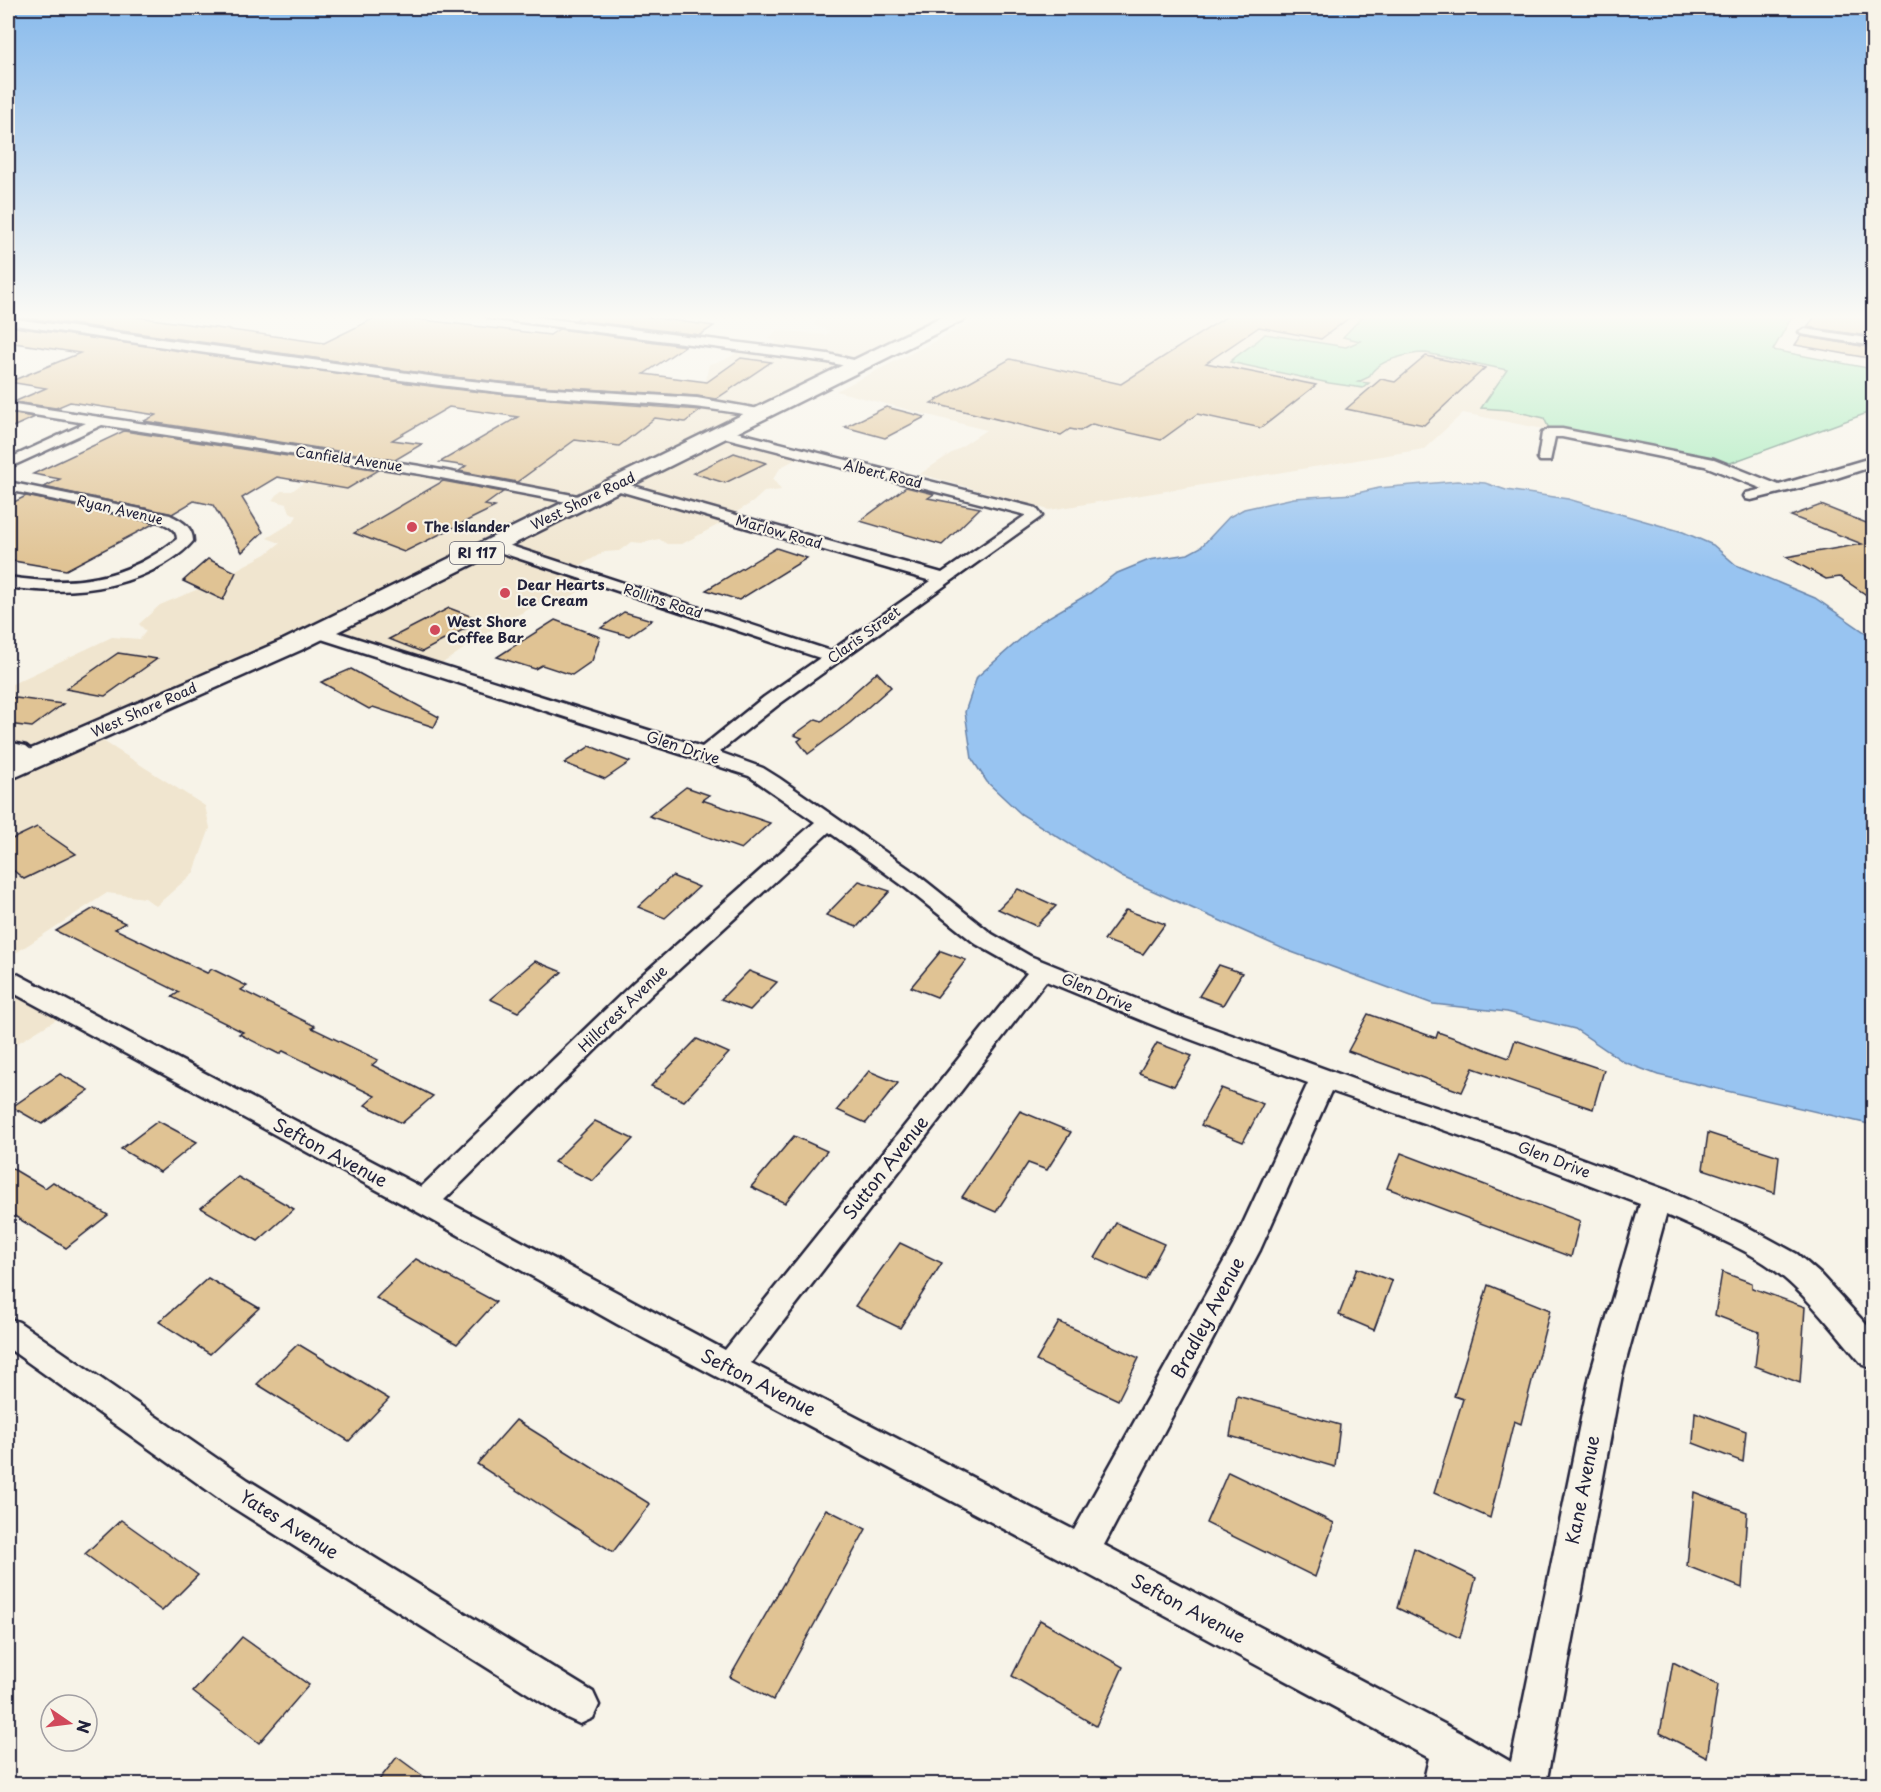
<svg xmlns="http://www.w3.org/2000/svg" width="1881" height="1792" font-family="'Playpen Sans',sans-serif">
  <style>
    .built { fill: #f0e5cf }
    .green { fill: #a2eab8; stroke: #62867a; stroke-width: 1.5 }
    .water { fill: #98c4f1; stroke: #6983a8; stroke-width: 1.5 }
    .building { fill: #e0c394; stroke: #22223b; stroke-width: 1.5 }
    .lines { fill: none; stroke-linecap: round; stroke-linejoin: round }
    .street-casing { stroke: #22223b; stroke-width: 5 }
    .primary-casing { stroke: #22223b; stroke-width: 5 }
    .street { fill: #f7f3e8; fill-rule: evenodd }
    .primary { fill: #f7f3e8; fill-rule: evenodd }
    .poi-dot { fill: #d1495b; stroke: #f7f3e8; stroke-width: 2 }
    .labels { text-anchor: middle; stroke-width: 4.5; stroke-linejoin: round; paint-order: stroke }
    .far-street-label { font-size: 14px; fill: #22223b; stroke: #f7f3e8 }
    .far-poi-label { font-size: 14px; font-weight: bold; fill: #22223b; stroke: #f7f3e8; text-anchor: start }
    .shield { fill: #f7f3e8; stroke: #62616f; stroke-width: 1.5 }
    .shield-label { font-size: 14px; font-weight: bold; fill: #22223b }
    .street-label { font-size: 15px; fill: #22223b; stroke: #f7f3e8 }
    .near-street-label { font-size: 18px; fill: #22223b; stroke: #f7f3e8 }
  </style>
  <rect width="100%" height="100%" fill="#f7f3e8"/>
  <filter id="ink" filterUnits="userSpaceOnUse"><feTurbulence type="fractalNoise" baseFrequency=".0167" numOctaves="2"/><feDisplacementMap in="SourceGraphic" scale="12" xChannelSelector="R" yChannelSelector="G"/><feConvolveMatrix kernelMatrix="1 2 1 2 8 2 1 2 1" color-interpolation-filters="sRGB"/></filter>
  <g filter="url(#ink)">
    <g class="built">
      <path d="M821,315H966L732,432L806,454L781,467L773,479L781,490L764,492L753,502L730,516L729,519L682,544H667L659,539L643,543L631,542L619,551L604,552L574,569L596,582L568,598L535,606L500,624L434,669L329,635L100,739L205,806L210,828L194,872L156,906L145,898L107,893L8,958V686L112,637L140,639L146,631L139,624L160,605L208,585L266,554L280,543L267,538L293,522L297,516L290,512L287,504L272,500L281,491H292L336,459L454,478L491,457L613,420L633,398L686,401L705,384L709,364L725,360L743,349L766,351L777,342L769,339L777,330L826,335L830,331L813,325Z"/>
      <path d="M987,315H1781L1758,353L1874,373L1709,462L1463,413L1424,449L1049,510L920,474L986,430L836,391Z"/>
      <path d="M8,980L64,1011L62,1016L8,1049Z"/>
    </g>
    <path class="green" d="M1364,315H1793L1773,350L1873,369V411L1722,466L1551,433L1544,418L1509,410L1481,408L1507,370L1426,353C1409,353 1376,360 1369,377L1358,382L1369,383L1363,388L1329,383L1230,362C1241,351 1253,346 1265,334L1346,347L1360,341L1343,337Z"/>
    <path class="water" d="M1457,481L1485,483L1506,490L1568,499L1683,532L1713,545L1736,565L1815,598L1873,638V1125L1658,1075L1624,1062L1575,1029L1507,1012L1433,1004L1286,950L1122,877L1021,814L987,782L972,759L965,712L977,677L1040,622L1090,593L1115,574L1149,560L1188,554L1201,547L1229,517L1244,509L1294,498L1353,494L1379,488Z"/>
    <g class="building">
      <path d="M8,315H123L324,343L381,315L550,335L559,329L685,346L644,374L707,382L741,358L771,362L716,399L697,396L539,386L444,376Z"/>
      <path d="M583,315H634L714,326L700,335L576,320Z"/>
      <path d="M1229,315H1353L1321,339L1259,327L1206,363L1316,385L1261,428L1197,414L1161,440L1092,424L1080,431L1070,429L1061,435L931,403L1010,359L1121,384Z"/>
      <path d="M1816,315H1874V337L1807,327Z"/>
      <path d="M8,326L444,388L538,398L701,410L685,422L655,418L619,446L575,440L517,482L459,471L466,466L440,462L518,417L449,407L392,440L422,444L395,460L144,421L156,415L70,402L56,408L14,402L46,388L9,382L80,353L8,342Z"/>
      <path d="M1801,336L1874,348V359L1795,345Z"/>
      <path d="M1426,356L1485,368L1424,425L1346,409L1381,379L1395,382Z"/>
      <path d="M886,407L925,417L885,438L845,427Z"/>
      <path d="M8,413L35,417L8,429Z"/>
      <path d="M124,431L379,470L347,489L277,477L242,498L263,532L242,552L213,505L194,501L172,514L44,487L60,479L33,474Z"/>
      <path d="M734,453L766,463L725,483L693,473Z"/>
      <path d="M443,481L503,492L485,505L495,507L404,552L354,533Z"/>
      <path d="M906,487L934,494L928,498L980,508L942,545L860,521Z"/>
      <path d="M26,496L155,523L66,570L8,560V505Z"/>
      <path d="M1821,505L1874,526V600L1840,577L1826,579L1786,557L1862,544L1791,516Z"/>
      <path d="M776,548L807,558L739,600L706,590Z"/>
      <path d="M208,559L236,572L223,600L183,581Z"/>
      <path d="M449,608L481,620L422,652L389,639Z"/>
      <path d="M624,612L652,620L629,636L601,628Z"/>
      <path d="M555,620L600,637L592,661L572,675L542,665L535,669L497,657Z"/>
      <path d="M118,653L157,659L105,696L66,689Z"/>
      <path d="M351,669L439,717L434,727L373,707L369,709L321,682Z"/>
      <path d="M877,672L891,687L850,723L808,754L798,741L802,738L794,735L816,719L822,721Z"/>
      <path d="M8,697L63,704L32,727L8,724Z"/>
      <path d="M590,746L630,762L605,779L564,763Z"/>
      <path d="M686,787L709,795L702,800L770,823L741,849L649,816Z"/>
      <path d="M37,827L76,854L24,879L8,866V841Z"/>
      <path d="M672,876L699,887L665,918L638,907Z"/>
      <path d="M859,881L890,891L857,927L826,915Z"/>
      <path d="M1018,889L1056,906L1036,926L998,909Z"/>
      <path d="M94,908L125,923L115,929L207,973L212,969L247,986L241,990L315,1026L312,1028L378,1060L372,1065L433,1096L402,1123L365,1105L375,1096L283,1051L279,1054L239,1034L243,1032L172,997L179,992L56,931Z"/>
      <path d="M1126,910L1165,924L1143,954L1104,940Z"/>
      <path d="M941,951L966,960L937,997L911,987Z"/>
      <path d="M535,961L562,972L518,1012L490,999Z"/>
      <path d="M1219,965L1242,973L1223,1005L1199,996Z"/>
      <path d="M749,971L777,982L750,1010L721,999Z"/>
      <path d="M1368,1014L1436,1038L1438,1032L1509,1058L1515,1040L1604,1070L1593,1109L1473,1068L1462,1092L1348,1051Z"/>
      <path d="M697,1039L729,1053L684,1101L651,1086Z"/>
      <path d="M1157,1043L1192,1056L1174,1086L1139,1073Z"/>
      <path d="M869,1071L898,1083L866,1123L837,1110Z"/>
      <path d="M60,1074L89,1090L42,1124L12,1107Z"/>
      <path d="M1221,1088L1263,1104L1243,1142L1201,1125Z"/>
      <path d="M1020,1111L1071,1132L1047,1170L1028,1163L996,1212L962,1197Z"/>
      <path d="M158,1121L197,1142L160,1172L121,1149Z"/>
      <path d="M595,1121L633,1139L593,1181L554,1162Z"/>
      <path d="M1708,1133L1779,1156L1775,1193L1703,1169Z"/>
      <path d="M794,1136L827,1151L785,1203L751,1187Z"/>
      <path d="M1401,1153L1580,1221L1571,1257L1387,1188Z"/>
      <path d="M8,1166L45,1188L53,1182L108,1215L66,1248L8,1212Z"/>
      <path d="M238,1177L294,1209L258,1241L201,1208Z"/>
      <path d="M1116,1223L1164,1244L1145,1280L1095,1258Z"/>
      <path d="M900,1243L942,1263L900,1328L855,1306Z"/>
      <path d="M416,1259L496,1302L457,1344L376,1298Z"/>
      <path d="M1357,1268L1392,1281L1374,1330L1339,1315Z"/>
      <path d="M1722,1272L1752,1283V1288L1805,1307L1800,1383L1755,1366L1759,1332L1715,1315Z"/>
      <path d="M208,1278L259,1308L210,1354L159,1322Z"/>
      <path d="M1488,1285L1550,1310L1521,1424L1514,1421L1490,1518L1434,1493L1463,1399L1454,1396Z"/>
      <path d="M1059,1322L1139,1358L1118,1400L1036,1361Z"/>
      <path d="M298,1344L389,1399L349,1441L257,1384Z"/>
      <path d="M1237,1396L1340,1425L1335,1467L1230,1436Z"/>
      <path d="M1695,1412L1746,1431L1743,1462L1693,1443Z"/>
      <path d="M516,1420L650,1504L613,1552L477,1464Z"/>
      <path d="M1228,1472L1334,1523L1315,1577L1206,1523Z"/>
      <path d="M1694,1492L1747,1512L1742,1588L1687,1566Z"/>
      <path d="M826,1509L866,1529L773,1700L730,1677Z"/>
      <path d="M121,1520L198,1575L162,1611L85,1554Z"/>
      <path d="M1414,1548L1476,1578L1460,1638L1397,1608Z"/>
      <path d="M1040,1620L1123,1667L1096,1726L1012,1676Z"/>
      <path d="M242,1637L309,1685L259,1743L193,1692Z"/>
      <path d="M1673,1662L1718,1685L1707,1757L1660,1733Z"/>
      <path d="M397,1757L435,1785H375Z"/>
    </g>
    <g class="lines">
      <defs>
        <g id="street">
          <path d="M485,315H520L828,354L862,362L864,365L858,369L828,362L490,318Z"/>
          <path d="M8,318L444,378L539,388L697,398L759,409L766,413L759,417C676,400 591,402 507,393C340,374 174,348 8,324Z"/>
          <path d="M1805,329L1874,339V346L1801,334L1799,332Z"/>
          <path d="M8,403L420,466L583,497L590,501L583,505L420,474L102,425L8,468V459L86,423L8,411Z"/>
          <path d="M720,428L1036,508L1042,516L778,705L719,752L763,768L779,778L918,875L992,934L1030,956L1176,1015L1372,1086L1510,1132L1666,1190L1744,1225L1797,1254L1820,1274L1874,1333V1369L1863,1365C1836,1334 1810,1298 1777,1272C1746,1248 1702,1231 1666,1215L1622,1375L1546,1784H1474L1464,1779L1463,1784H1423L1429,1758L991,1522L617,1324L414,1210L8,990V972L17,974L421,1187L634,982L815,822L749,776L312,636L309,632L312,628H324L702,747L764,697L820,658L487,548L485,545L487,542H499L831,651L931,581L609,488L607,485L609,482H619L942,573L1026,515L715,435L713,432ZM829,832L902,885L976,944L1027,973L725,1350L444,1200L652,994ZM1046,981L1158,1027L1308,1083L1233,1245L1074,1530L751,1363ZM1331,1091L1490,1146L1640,1204L1590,1375L1511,1762L1465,1735L1104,1545L1260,1250Z"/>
          <path d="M1549,429H1562L1714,459L1779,485L1874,457V466L1824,482L1751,500L1746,499L1744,496L1746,493L1763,489L1705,466L1562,437H1555L1550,461H1540L1538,458L1542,433Z"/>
          <path d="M8,482L170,515C182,521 193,527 193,541C186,550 174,558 164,564C116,592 62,595 8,587V577C73,587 124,581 177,539C177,529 168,526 160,522L8,490Z"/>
          <path d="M8,742L26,746L42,759L39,763C25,767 20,756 8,754Z"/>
          <path d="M8,1318L19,1322L248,1480L593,1692L599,1705L593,1718L580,1724L567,1718L224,1502L8,1348Z"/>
        </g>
        <path id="primary" d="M945,315H967L965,319L301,650L18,776L8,779V759L283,640Z"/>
      </defs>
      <use href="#street" class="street-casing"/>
      <use href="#primary" class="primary-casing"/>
      <use href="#street" class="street"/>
      <use href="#primary" class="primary"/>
    </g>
  </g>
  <linearGradient id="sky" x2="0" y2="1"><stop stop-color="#88baec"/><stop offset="0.56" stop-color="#fbfaf5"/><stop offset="1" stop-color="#fbfaf5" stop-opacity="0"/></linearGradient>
  <rect width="1881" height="566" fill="url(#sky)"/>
  <g class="poi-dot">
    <circle cx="412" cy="527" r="6"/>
    <circle cx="505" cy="593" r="6"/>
    <circle cx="435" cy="630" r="6"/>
  </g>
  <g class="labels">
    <g class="far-street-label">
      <text transform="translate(349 459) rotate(8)" y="5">Canfield Avenue</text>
      <text transform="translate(883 474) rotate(14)" y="5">Albert Road</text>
      <text transform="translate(583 501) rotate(-26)" y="5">West Shore Road</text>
      <text transform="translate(120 510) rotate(13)" y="5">Ryan Avenue</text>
      <text transform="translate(779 532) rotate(16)" y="5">Marlow Road</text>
      <text transform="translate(663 601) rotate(18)" y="5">Rollins Road</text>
      <text transform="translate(864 635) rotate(-36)" y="5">Claris Street</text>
      <text transform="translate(144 710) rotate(-24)" y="5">West Shore Road</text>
    </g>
    <g class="far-poi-label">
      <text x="424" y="532">The Islander</text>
      <text x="517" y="590">Dear Hearts<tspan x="517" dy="16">Ice Cream</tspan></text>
      <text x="447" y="627">West Shore<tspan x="447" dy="16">Coffee Bar</tspan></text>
    </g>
    <rect class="shield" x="450" y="542" width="54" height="22" rx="4.5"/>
    <g class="shield-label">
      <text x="477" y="558">RI 117</text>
    </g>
    <g class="street-label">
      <text transform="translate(683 748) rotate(18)" y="5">Glen Drive</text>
      <text transform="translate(1097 993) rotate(23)" y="5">Glen Drive</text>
      <text transform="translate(623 1009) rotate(-44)" y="5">Hillcrest Avenue</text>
      <text transform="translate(1554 1160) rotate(21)" y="5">Glen Drive</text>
    </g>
    <g class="near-street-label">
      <text transform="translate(330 1153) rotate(28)" y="6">Sefton Avenue</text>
      <text transform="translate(886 1168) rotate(-52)" y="6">Sutton Avenue</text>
      <text transform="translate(1208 1318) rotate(-62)" y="6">Bradley Avenue</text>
      <text transform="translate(758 1383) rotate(27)" y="6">Sefton Avenue</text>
      <text transform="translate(1583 1490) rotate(-79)" y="6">Kane Avenue</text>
      <text transform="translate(289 1525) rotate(32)" y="6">Yates Avenue</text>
      <text transform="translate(1188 1609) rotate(28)" y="6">Sefton Avenue</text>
    </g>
  </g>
  <rect width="1881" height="1792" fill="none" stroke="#f7f3e8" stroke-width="30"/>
  <rect x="15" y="15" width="1851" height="1762" fill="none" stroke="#22223b" stroke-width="2" filter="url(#ink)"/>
  <g transform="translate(69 1723) rotate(104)"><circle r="28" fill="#f7f3e8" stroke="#a29fa3" stroke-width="1.5"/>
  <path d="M0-4.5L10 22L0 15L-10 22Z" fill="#d1495b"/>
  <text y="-9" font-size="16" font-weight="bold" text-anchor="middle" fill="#22223b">N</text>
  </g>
</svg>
